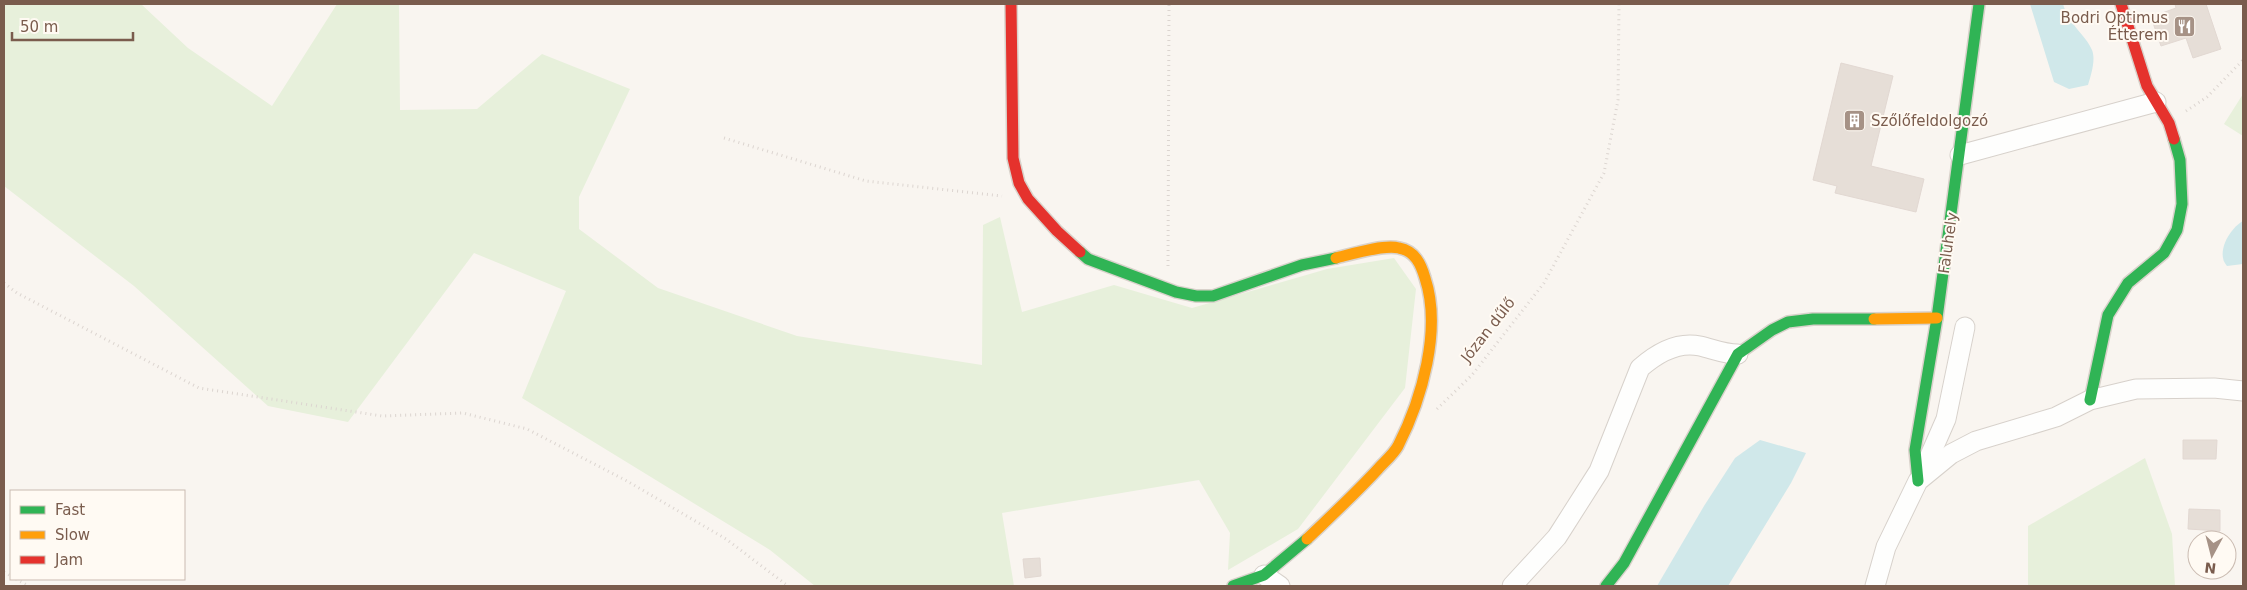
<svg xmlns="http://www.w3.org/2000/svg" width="2247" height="590" font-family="'DejaVu Sans',sans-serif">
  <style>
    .green { fill: #e7f0db }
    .water { fill: #d0e8ea }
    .building { fill: #e6ded7; stroke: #e2d8d2 }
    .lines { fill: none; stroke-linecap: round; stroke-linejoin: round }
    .street-casing { stroke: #d7d1cb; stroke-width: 21 }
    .fast-casing { stroke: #d9d2cb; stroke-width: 14 }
    .slow-casing { stroke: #d9d2cb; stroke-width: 14 }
    .jam-casing { stroke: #d9d2cb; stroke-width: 14 }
    .path { stroke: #dcd5d0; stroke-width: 3; stroke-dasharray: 1 4; stroke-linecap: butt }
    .street { stroke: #fefefd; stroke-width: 19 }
    .fast { stroke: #30b455; stroke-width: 11 }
    .slow { stroke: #ff9f0a; stroke-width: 11 }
    .jam { stroke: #e5322d; stroke-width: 11 }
    .labels { text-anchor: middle; stroke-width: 4; stroke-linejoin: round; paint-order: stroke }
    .poi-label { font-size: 15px; fill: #7a5c4d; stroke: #fffaf3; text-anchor: end }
    .street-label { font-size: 15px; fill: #7a5c4d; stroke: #fffaf3 }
  </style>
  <rect width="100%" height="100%" fill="#f9f5f0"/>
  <g class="green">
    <path d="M4,4H141L188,48L272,106L337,4H399L400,110L477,109L542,54L630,89L579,197V229L658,288L797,336L982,365L983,225L1000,217L1022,312L1114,285L1192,308L1327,269L1394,258L1416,289L1405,388L1298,529L1228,570L1230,533L1199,480L1002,513L1014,586H815L770,550L522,398L566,291L474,253L348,422L268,406L134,286L4,186Z"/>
    <path d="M2243,94V136L2224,124Z"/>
    <path d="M2145,458L2172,534L2175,586H2028V526Z"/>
  </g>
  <g class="water">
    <path d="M2030,4H2063C2069,25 2085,34 2092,50C2096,60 2091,75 2088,85L2069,89L2054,82Z"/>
    <path d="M2243,221V264L2227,266C2215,253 2230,228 2243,221Z"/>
    <path d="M1760,440L1806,453L1791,483L1728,586H1657L1704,506L1735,458Z"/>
  </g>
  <g class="building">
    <path d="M2175,4H2206L2221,49L2193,58L2186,38L2161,46L2151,17L2176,8Z"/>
    <path d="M1841,63L1893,76L1871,166L1924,179L1916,212L1835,193L1837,186L1813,180Z"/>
    <path d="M2183,440H2217L2216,459H2183Z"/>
    <path d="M2189,509L2220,510V531L2188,529Z"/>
    <path d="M1040,558L1041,576L1025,578L1023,559Z"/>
  </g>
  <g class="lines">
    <defs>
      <g id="street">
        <path d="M1960,155L2156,102"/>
        <path d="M1921,476L1946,419L1965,327"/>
        <path d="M1264,575L1280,586"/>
        <path d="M1512,586L1557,537L1599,471L1640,368C1657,353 1677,341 1700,346C1713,349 1724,354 1738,354"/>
        <path d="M1875,586L1886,547L1918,481L1951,454L1976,441L2056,417L2090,400L2136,389L2214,388L2243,391"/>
      </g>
      <g id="fast">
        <path d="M1080,252L1088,259L1176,292L1196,296H1213L1302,265L1336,258"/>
        <path d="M2090,400L2108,315L2128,283L2164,253L2177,230L2182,204L2180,160L2174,139"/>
        <path d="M1918,481L1915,450L1937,318L1979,4"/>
        <path d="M1233,586L1264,575L1307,539"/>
        <path d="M1606,586L1624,563L1738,354L1772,330L1788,322L1813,319H1874"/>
      </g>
      <g id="slow">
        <path d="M1874,319L1937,318"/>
        <path d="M1307,539C1331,516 1355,494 1378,469C1384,462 1393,455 1398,446C1422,399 1442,329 1425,278C1421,264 1415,251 1399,248C1384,244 1352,254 1336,258"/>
      </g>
      <g id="jam">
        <path d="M1011,4L1013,158L1019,183L1028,199L1057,231L1080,252"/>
        <path d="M2121,4L2147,86L2169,123L2174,139"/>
      </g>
    </defs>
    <use href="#street" class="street-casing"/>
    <use href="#fast" class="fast-casing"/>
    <use href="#slow" class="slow-casing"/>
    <use href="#jam" class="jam-casing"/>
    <g class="path">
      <path d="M2186,111L2207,97L2243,60"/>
      <path d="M724,138L866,181L1002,196"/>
      <path d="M1168,266L1169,4"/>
      <path d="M4,283L17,293L199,388L382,416L463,413L527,429L627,481L726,539L788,586"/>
      <path d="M1437,409L1472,375L1544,283L1604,173L1618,100L1619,4"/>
      <path d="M4,572L11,576"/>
      <path d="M16,579L29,586"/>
    </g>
    <use href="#street" class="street"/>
    <use href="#fast" class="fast"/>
    <use href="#slow" class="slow"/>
    <use href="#jam" class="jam"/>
  </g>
  <defs>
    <symbol id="restaurant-square" viewBox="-11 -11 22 22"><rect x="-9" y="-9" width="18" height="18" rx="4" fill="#a69286" stroke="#fffaf3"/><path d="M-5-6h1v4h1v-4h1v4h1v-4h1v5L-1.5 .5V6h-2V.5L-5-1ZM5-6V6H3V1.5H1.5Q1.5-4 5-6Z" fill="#fff"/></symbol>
    <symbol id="building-square" viewBox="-11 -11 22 22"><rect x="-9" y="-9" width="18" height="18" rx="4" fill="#a69286" stroke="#fffaf3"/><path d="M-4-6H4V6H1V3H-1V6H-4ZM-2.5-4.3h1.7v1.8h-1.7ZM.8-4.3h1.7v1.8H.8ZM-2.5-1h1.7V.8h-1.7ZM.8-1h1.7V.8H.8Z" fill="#fff"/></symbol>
  </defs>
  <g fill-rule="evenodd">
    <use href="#restaurant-square" x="2172" y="14" width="25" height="25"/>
    <use href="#building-square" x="1842" y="108" width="25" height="25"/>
  </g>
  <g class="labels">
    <g class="poi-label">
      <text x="2168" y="23">Bodri Optimus<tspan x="2168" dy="17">Étterem</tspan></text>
      <text x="1871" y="126" text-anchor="start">Szőlőfeldolgozó</text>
    </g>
    <g class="street-label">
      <text transform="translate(1948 243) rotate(-82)" y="5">Faluhely</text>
      <text transform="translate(1488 330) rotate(-52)" y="5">Józan dűlő</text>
    </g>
  </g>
  <rect width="2247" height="590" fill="none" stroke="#7a5c4d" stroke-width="10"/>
  <rect x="10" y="490" width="175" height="90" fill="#fffaf3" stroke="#cabbb1"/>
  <rect x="20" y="506" width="25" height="8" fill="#30b455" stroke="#cabbb1"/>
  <text x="55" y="515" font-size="15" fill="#7a5c4d">Fast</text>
  <rect x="20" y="531" width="25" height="8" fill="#ff9f0a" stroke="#cabbb1"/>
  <text x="55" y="540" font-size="15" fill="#7a5c4d">Slow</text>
  <rect x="20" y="556" width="25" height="8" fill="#e5322d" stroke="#cabbb1"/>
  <text x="55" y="565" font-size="15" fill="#7a5c4d">Jam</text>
  <g transform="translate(2212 555) rotate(187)"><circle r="24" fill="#fffaf3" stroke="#cabbb1"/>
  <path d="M0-4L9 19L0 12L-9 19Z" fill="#a69286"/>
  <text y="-8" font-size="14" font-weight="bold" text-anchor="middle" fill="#7a5c4d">N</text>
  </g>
  <path d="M12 32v8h121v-8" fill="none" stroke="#7a5c4d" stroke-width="2.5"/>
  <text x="20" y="32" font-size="15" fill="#7a5c4d" stroke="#fffaf3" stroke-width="4" paint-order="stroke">50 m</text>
</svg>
